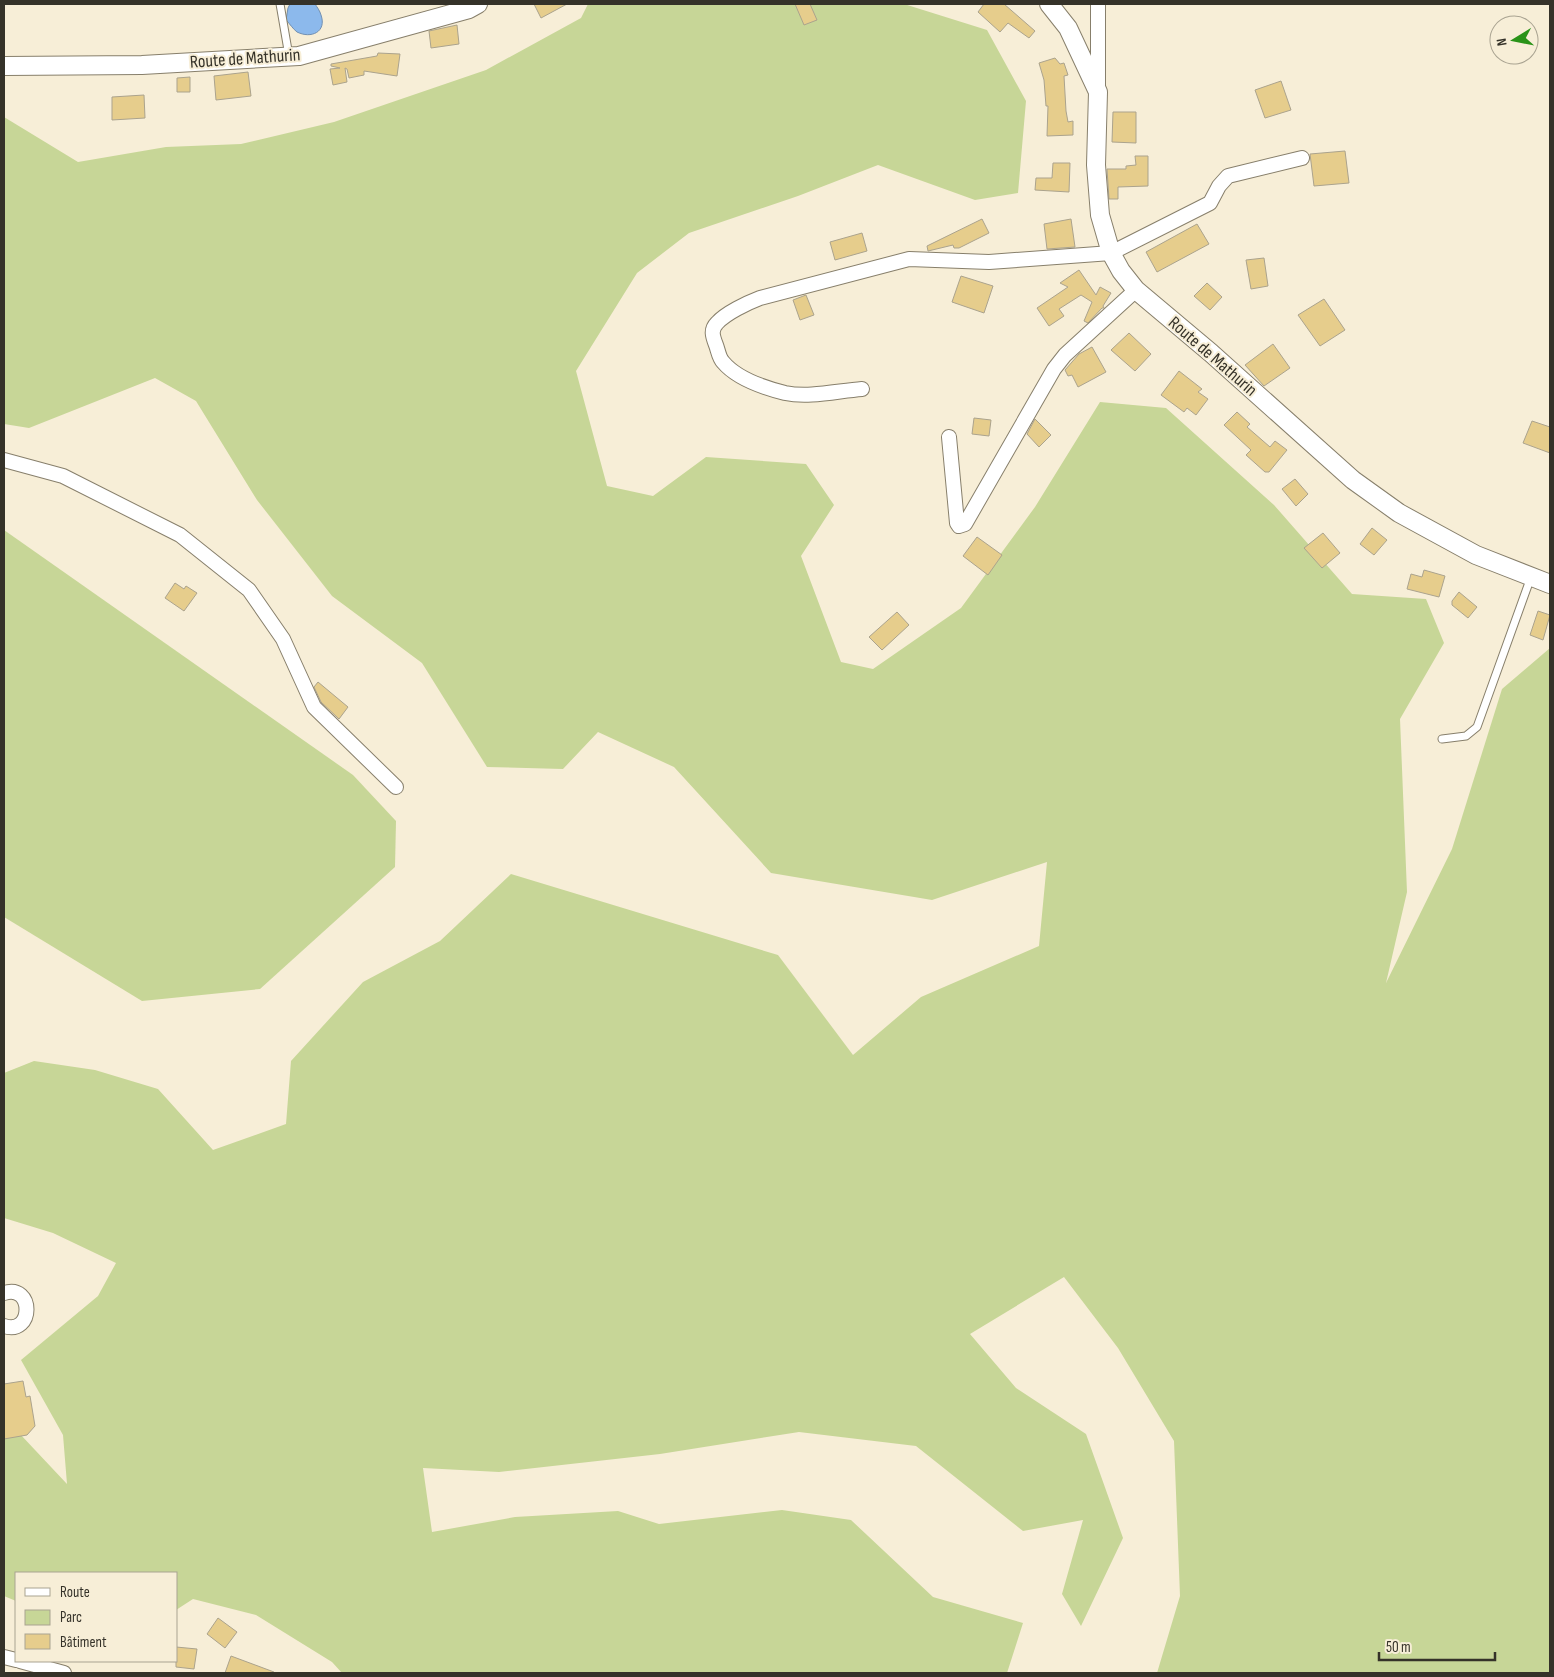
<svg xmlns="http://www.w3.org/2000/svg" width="1554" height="1677" font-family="'Sofia Sans Condensed',sans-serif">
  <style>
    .green { fill: #c7d697 }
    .water { fill: #8cb9ec; stroke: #7290b2 }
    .building { fill: #e6cd8c; stroke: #aba38d }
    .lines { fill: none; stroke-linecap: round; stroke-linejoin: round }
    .service-casing { stroke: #877f6b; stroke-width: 9 }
    .minor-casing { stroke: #877f6b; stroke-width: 16 }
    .tertiary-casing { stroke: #877f6b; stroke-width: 20 }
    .service { stroke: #fff; stroke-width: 7 }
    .minor { stroke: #fff; stroke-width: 14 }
    .tertiary { stroke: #fff; stroke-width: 18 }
    .labels { text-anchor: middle; stroke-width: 4; stroke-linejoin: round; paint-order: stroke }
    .street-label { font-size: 18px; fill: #353229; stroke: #f7eed7 }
  </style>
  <rect width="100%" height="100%" fill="#f7eed7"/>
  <g class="green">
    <path d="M588,4H904L987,30L1026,101L1018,193L975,200L878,165L798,196L689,233L637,273L576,371L607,486L653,496L706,457L806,464L834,505L801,556L841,662L873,669L961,608L1035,507L1100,402L1166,408L1274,505L1352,594L1426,599L1444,643L1400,719L1407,892L1386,983L1452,849L1502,689L1550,648V1673H1157L1180,1596L1174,1441L1118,1348L1064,1277L970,1334L1016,1388L1086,1434L1123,1538L1081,1626L1062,1594L1083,1520L1023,1531L916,1446L799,1432L660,1454L499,1472L423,1468L432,1532L515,1517L618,1511L659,1524L782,1510L851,1520L933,1597L1023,1623L1007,1673H342L332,1662L256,1615L193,1599L176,1610V1573H16V1601L4,1596V1417L67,1484L63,1435L21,1360L98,1296L116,1263L53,1233L4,1218V1073L34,1061L95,1070L158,1089L213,1150L286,1124L291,1061L363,982L440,941L511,874L778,955L853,1055L921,997L1039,946L1047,862L932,900L771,873L674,767L598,732L563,769L487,767L422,663L332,596L257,500L196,401L155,378L29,428L4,424V117L78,162L166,147L241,144L334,122L486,70L581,18Z"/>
    <path d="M4,530L353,775L396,821L395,867L260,989L142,1001L4,917Z"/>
  </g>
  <path class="water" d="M290,4H315C317,7 320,11 321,15C327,32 311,39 297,32C293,29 290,24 286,20L288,8Z"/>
  <g class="building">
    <path d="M534,4H567L541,18Z"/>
    <path d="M795,4H810L817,20L804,25Z"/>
    <path d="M984,4H1004L1035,31L1029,38L1008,23L1000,32L978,12Z"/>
    <path d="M457,25L459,44L431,48L429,31Z"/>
    <path d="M378,53L400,54L397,76L364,71V75L349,78L347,69L345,68L347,82L333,85L330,69L340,68L331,66V64L377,56Z"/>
    <path d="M1055,58L1060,64L1064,63L1068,75L1064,76L1066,111L1068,122L1073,121V135L1047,136L1048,106H1046L1044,80L1039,63Z"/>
    <path d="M248,72L251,96L216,100L214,76Z"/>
    <path d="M190,77V92H177V78Z"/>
    <path d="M1281,81L1291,110L1265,118L1255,90Z"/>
    <path d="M144,95L145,118L112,120V97Z"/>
    <path d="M1113,112H1136V143L1112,142Z"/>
    <path d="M1345,151L1349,183L1314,186L1310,154Z"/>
    <path d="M1135,156H1148V186L1118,187V199H1109L1107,169H1126V166L1136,165Z"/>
    <path d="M1053,163H1070L1069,192L1035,190L1036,178H1052Z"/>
    <path d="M982,219L989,233L959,248H954L953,245L928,251L927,246Z"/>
    <path d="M1071,219L1075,247L1047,249L1044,224Z"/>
    <path d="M1197,224L1209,244L1157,272L1146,252Z"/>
    <path d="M862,233L867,251L835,260L830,242Z"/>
    <path d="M1264,258L1268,286L1251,289L1246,260Z"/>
    <path d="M1079,270L1096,295L1100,287L1111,293L1103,306L1104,308H1102L1088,323L1084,321L1092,302L1081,295L1059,309L1064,316L1049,326L1037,308L1068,287L1060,283Z"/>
    <path d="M961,276L993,286L984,313L952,302Z"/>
    <path d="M1207,283L1222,297L1210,310L1194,296Z"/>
    <path d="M806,295L814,315L800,320L793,300Z"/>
    <path d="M1324,299L1345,330L1320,346L1298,315Z"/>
    <path d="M1129,333L1151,354L1135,371L1111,350Z"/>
    <path d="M1273,344L1290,368L1264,386L1245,365Z"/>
    <path d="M1092,347L1106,372L1078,387L1072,375L1068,376L1065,370L1079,354Z"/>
    <path d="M1179,371L1202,389L1198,392L1208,399L1196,415L1187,408L1184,412L1161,395Z"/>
    <path d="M1237,412L1250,424L1247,427L1270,447L1275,441L1287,450L1269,472H1265L1246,455L1251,450L1224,425Z"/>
    <path d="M974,418L991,420L989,436L972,434Z"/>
    <path d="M1035,419L1051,435L1039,447L1027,434Z"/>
    <path d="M1532,421L1550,427V453L1523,443Z"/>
    <path d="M1295,479L1308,494L1296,506L1282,489Z"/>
    <path d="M1372,528L1387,540L1374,555L1360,544Z"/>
    <path d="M1323,533L1340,553L1322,568L1304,548Z"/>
    <path d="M977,537L1002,555L988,575L963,556Z"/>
    <path d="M1424,570L1445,576L1439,597L1407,589L1411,574L1422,577Z"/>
    <path d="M175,583L184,589L186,586L197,593L184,611L165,598Z"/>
    <path d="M1459,592L1477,607L1468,618L1452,605V601Z"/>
    <path d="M1538,611L1550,615L1543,640L1530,635Z"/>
    <path d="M897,612L909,625L882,650L869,637Z"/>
    <path d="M318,682L348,707L339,719L321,702L314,687Z"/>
    <path d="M23,1381L26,1397L30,1396L35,1426L27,1435L4,1439V1384Z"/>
    <path d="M218,1618L237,1632L225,1648L207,1634Z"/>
    <path d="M176,1647L197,1649L194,1669L176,1667Z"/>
    <path d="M231,1656L274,1672V1673H225Z"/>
  </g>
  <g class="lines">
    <defs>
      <g id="service">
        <path d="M280,4L289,56"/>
        <path d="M1442,739L1466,736L1477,727L1531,577"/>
      </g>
      <g id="minor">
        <path d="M1098,90V4"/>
        <path d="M862,389C837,391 809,398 785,393C765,388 737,379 723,362C719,358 718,350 716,345C713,337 710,330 717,323C726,313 747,303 760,298L909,259L989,262L1111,253L1210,203L1219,186L1228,176L1302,158"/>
        <path d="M949,437L957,523L959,526L965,524L1054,369L1065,355L1136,290"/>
        <path d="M4,460L63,476L180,535L249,590L283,639L314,707L396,787"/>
        <path d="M4,1293C34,1283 34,1336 4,1326"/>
        <path d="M4,1657L16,1660"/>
        <path d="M20,1661L64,1673"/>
      </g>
      <g id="tertiary">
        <path d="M1049,4L1068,28L1098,92L1096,165L1100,215L1111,253L1121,271L1136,290L1211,353L1353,480L1399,513L1476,555L1550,584"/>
        <path d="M4,66L142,65L299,56L469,9L478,4"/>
      </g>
    </defs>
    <use href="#service" class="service-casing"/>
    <use href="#minor" class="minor-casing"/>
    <use href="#tertiary" class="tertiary-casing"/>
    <use href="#service" class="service"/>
    <use href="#minor" class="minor"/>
    <use href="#tertiary" class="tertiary"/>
  </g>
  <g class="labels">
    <g class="street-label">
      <text transform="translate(245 58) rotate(-4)" y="6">Route de Mathurin</text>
      <text transform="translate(1213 356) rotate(41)" y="6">Route de Mathurin</text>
    </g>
  </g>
  <rect width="1554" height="1677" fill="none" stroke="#353229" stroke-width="10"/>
  <rect x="15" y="1572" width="162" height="90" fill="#f7eed7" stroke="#a9a391"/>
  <rect x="25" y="1588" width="25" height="8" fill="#ffffff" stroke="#a9a391"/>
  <text x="60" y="1597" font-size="15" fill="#353229">Route</text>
  <rect x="25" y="1610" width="25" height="15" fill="#c7d697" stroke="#a9a391"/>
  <text x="60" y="1622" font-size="15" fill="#353229">Parc</text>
  <rect x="25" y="1634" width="25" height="15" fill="#e6cd8c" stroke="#a9a391"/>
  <text x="60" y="1647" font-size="15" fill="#353229">Bâtiment</text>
  <g transform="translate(1514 40) rotate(260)"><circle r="24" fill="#f7eed7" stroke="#a9a391"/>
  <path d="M0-4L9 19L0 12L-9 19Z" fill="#2a9318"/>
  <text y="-8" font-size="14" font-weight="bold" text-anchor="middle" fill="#353229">N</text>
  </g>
  <path d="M1379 1652v8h116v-8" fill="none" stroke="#353229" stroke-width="2.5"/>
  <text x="1386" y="1652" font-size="15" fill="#353229" stroke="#f7eed7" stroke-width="4" paint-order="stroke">50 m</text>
</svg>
